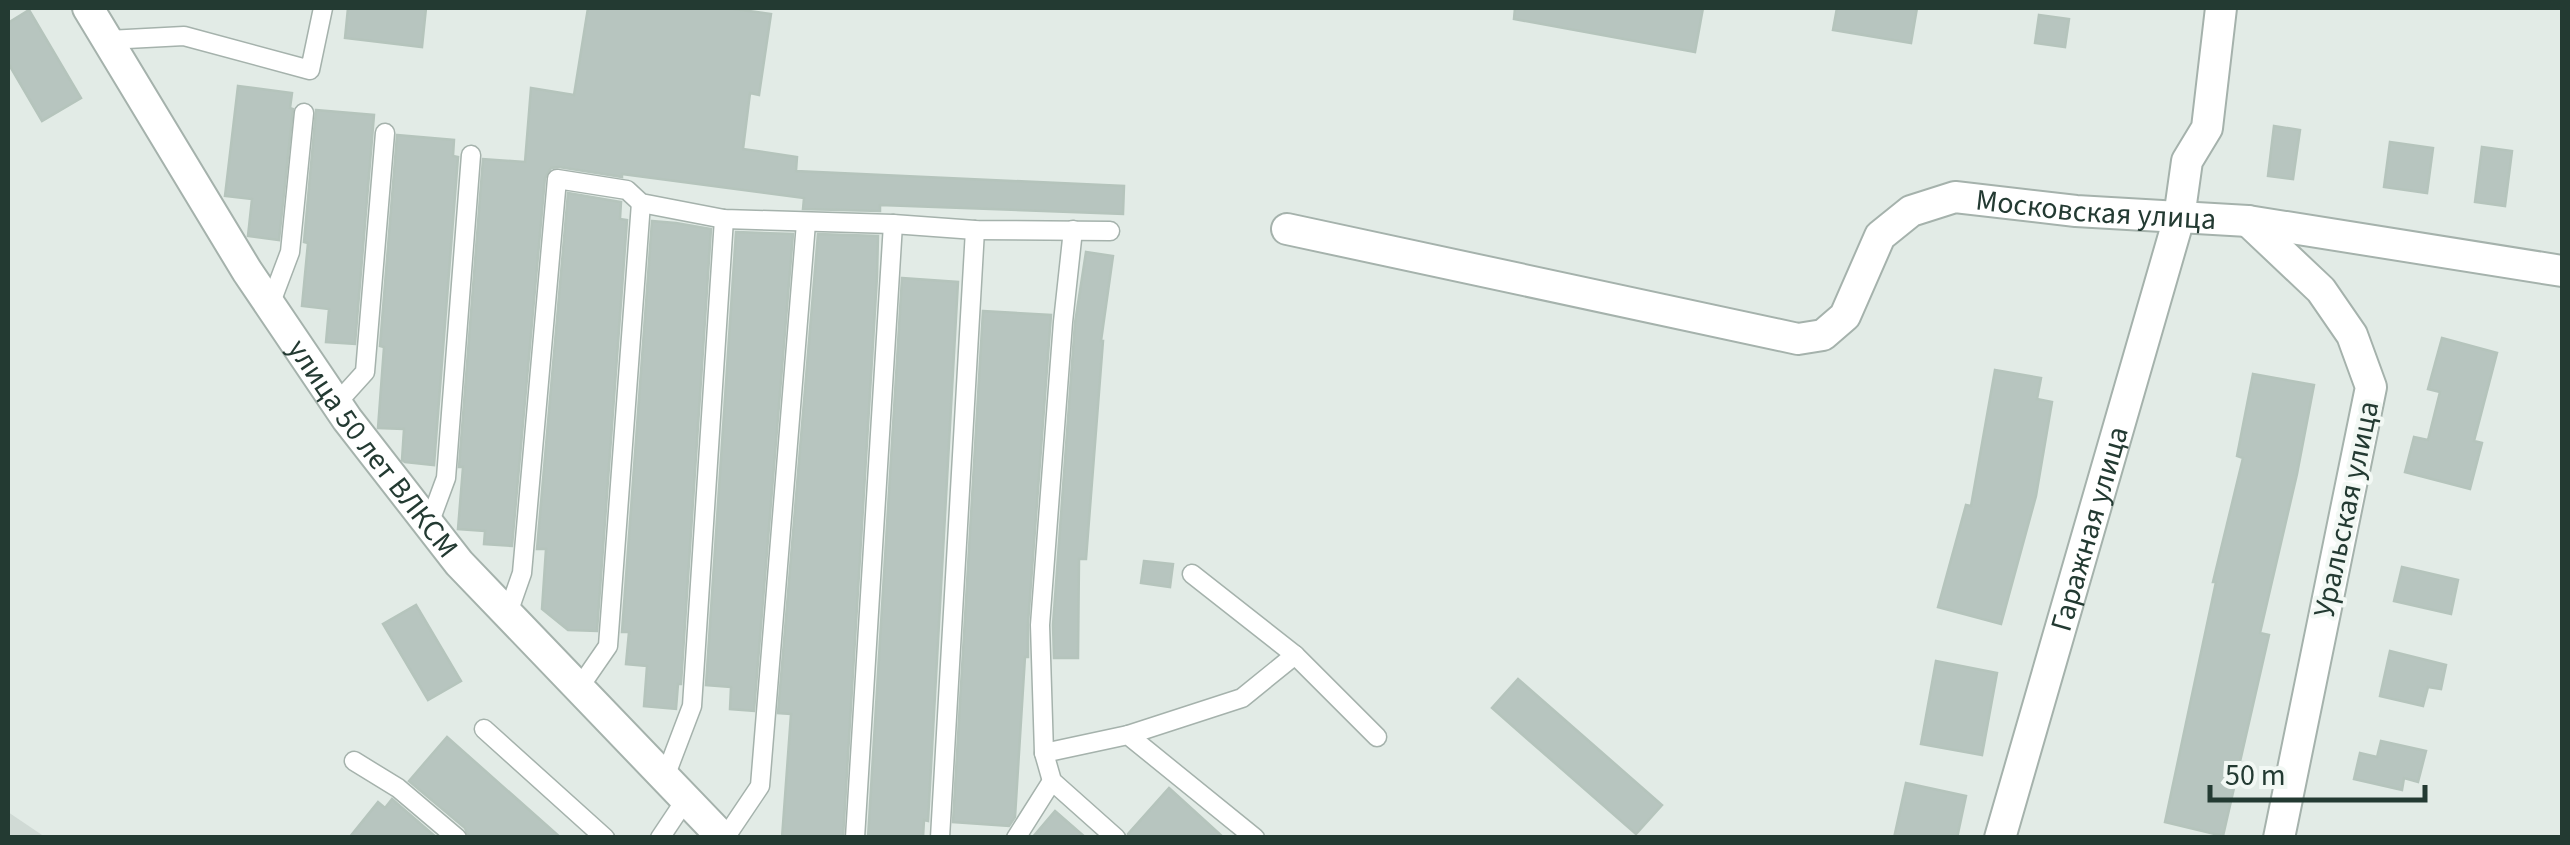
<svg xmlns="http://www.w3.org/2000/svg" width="2570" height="845" font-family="'Source Sans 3',sans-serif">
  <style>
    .built { fill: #d0dad5 }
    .building { fill: #b7c5bf; stroke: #b5c4bc; stroke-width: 2.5 }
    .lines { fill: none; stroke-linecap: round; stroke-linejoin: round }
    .service-casing { stroke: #a5b2ac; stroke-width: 21 }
    .minor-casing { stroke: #a5b2ac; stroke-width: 34 }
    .tertiary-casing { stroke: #a5b2ac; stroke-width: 34 }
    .service { stroke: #fff; stroke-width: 18 }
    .minor { stroke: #fff; stroke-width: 30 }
    .tertiary { stroke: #fff; stroke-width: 30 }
    .labels { text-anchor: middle; stroke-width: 8; stroke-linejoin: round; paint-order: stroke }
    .street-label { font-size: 30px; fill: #233a32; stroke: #f2f8f4 }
  </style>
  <rect width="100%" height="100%" fill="#e2ebe6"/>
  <path class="built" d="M8,812L45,837H8Z"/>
  <g class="building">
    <path d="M348,8H426L422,47L345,38Z"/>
    <path d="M588,8H727L771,14L759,95L750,93L743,149L797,157L796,171L1124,186L1123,214L880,205V211L803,209L804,198L622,174V177L559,167L551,168L545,178L512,546L484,544L485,531L458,529L463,467H459L483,159L525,162L531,88L574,95Z"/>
    <path d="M1515,8H1703L1695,52L1514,19Z"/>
    <path d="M1837,8H1917L1911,43L1833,30Z"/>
    <path d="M29,10L81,98L42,121L8,63V23Z"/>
    <path d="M2039,15L2069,19L2065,47L2035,43Z"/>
    <path d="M238,86L292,93L290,108L293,109L279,240L248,236L252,199L225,196Z"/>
    <path d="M316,110L374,115L355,344L326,342L329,309L302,306L308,243L304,242Z"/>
    <path d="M2274,126L2300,130L2293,179L2268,176Z"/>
    <path d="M397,135L454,140L453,156L458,157L434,465L405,462L402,460L404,429L378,428L384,347L380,346Z"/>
    <path d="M2390,142L2433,148L2427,193L2384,187Z"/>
    <path d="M2482,147L2512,151L2505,206L2475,202Z"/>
    <path d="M568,193L621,202L620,219L627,220L597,631L568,630L542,609L546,549H537Z"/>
    <path d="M652,221L676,223L711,229L681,684H678L676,709L644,706L647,666L626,664L629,632H622Z"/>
    <path d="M736,232L793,234L754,711L730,709L731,687L706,685Z"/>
    <path d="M818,234L878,236L877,277L843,838H782L791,714L778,713Z"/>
    <path d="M1086,252L1113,256L1101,341H1103L1086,559H1079L1078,658H1054L1053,625L1075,323Z"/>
    <path d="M902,278L958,282L928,821L924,820L923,838H868Z"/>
    <path d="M983,311L1051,315L1028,624V657H1025L1015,817L1009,826L953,822Z"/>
    <path d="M2442,338L2497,353L2474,441L2482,443L2470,489L2405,472L2414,437L2428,440L2440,392L2428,389Z"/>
    <path d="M1995,370L2041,378L2037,399L2052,402L2036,496L2001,624L1938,607L1966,505L1971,506Z"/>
    <path d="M2253,374L2314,385L2297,474L2260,633L2269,635L2223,836L2165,822L2216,582H2213L2243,458L2237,456Z"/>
    <path d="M1144,561L1173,564L1170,587L1141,583Z"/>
    <path d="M2402,567L2458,580L2451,614L2394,601Z"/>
    <path d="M416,605L461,681L428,700L383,624Z"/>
    <path d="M2390,651L2446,665L2441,689L2428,687L2423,706L2380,696Z"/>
    <path d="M1936,661L1997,673L1982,755L1921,744Z"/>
    <path d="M1518,679L1662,805L1636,834L1492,708Z"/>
    <path d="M447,737L561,838H469L465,828L409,781Z"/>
    <path d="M2381,741L2426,751L2418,782L2404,778L2402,790L2354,779L2360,753L2377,757Z"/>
    <path d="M1906,783L1966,796L1957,838H1894Z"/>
    <path d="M1169,788L1224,838H1128V834Z"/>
    <path d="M392,799L437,838H349L378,802L385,808Z"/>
    <path d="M1055,811L1086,838H1032Z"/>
  </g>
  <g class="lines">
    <defs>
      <g id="service">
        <path d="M108,40L184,36L310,70L323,8"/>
        <path d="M1073,230L1063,322L1040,625L1044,753L1052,781L1116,838"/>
        <path d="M270,305L290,252L304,113"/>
        <path d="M337,403L365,372L385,133"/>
        <path d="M429,524L446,478L471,155"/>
        <path d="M1192,574L1295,655L1377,737"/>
        <path d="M508,613L522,573L557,179L627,190L641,203L724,219L893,224L975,230L1110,231"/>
        <path d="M579,688L608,646L641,203"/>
        <path d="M484,729L605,838"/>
        <path d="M1128,735L1242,698L1295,655"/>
        <path d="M1044,753L1128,735L1255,838"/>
        <path d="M354,761L398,788L457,838"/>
        <path d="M665,777L692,706L724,219"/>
        <path d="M660,838L686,799"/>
        <path d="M725,838L760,786L806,223"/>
        <path d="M855,838L893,224"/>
        <path d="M940,838L975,230"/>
        <path d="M1016,838L1052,781"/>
      </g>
      <g id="minor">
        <path d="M2248,221L2321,290L2352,335L2371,387L2279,838"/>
        <path id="s1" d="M1287,229L1798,339L1823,335L1845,316L1880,236L1911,211L1955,197L2076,211L2248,221L2562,271"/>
        <path id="s2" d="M2000,838L2179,218L2187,161L2207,128L2221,8"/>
      </g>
      <g id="tertiary">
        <path id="s3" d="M88,8L247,271L347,419L459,563L723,838"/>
      </g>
    </defs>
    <use href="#service" class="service-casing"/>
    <use href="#minor" class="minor-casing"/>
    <use href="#tertiary" class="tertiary-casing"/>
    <use href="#service" class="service"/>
    <use href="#minor" class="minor"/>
    <use href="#tertiary" class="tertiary"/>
  </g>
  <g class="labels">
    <g class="street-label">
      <text dy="10" stroke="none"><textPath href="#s1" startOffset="892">Московская улица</textPath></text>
      <text dy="10" stroke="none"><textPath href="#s3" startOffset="525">улица 50 лет ВЛКСМ</textPath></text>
      <text transform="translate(2346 509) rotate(-78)" y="10">Уральская улица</text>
      <text dy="10" stroke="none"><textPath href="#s2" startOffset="322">Гаражная улица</textPath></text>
    </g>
  </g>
  <rect width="2570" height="845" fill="none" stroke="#233a32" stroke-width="20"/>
  <path d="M2210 785v15h215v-15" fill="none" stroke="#233a32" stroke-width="5"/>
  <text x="2225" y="785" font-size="30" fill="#233a32" stroke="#f2f8f4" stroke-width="8" paint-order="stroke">50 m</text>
</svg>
